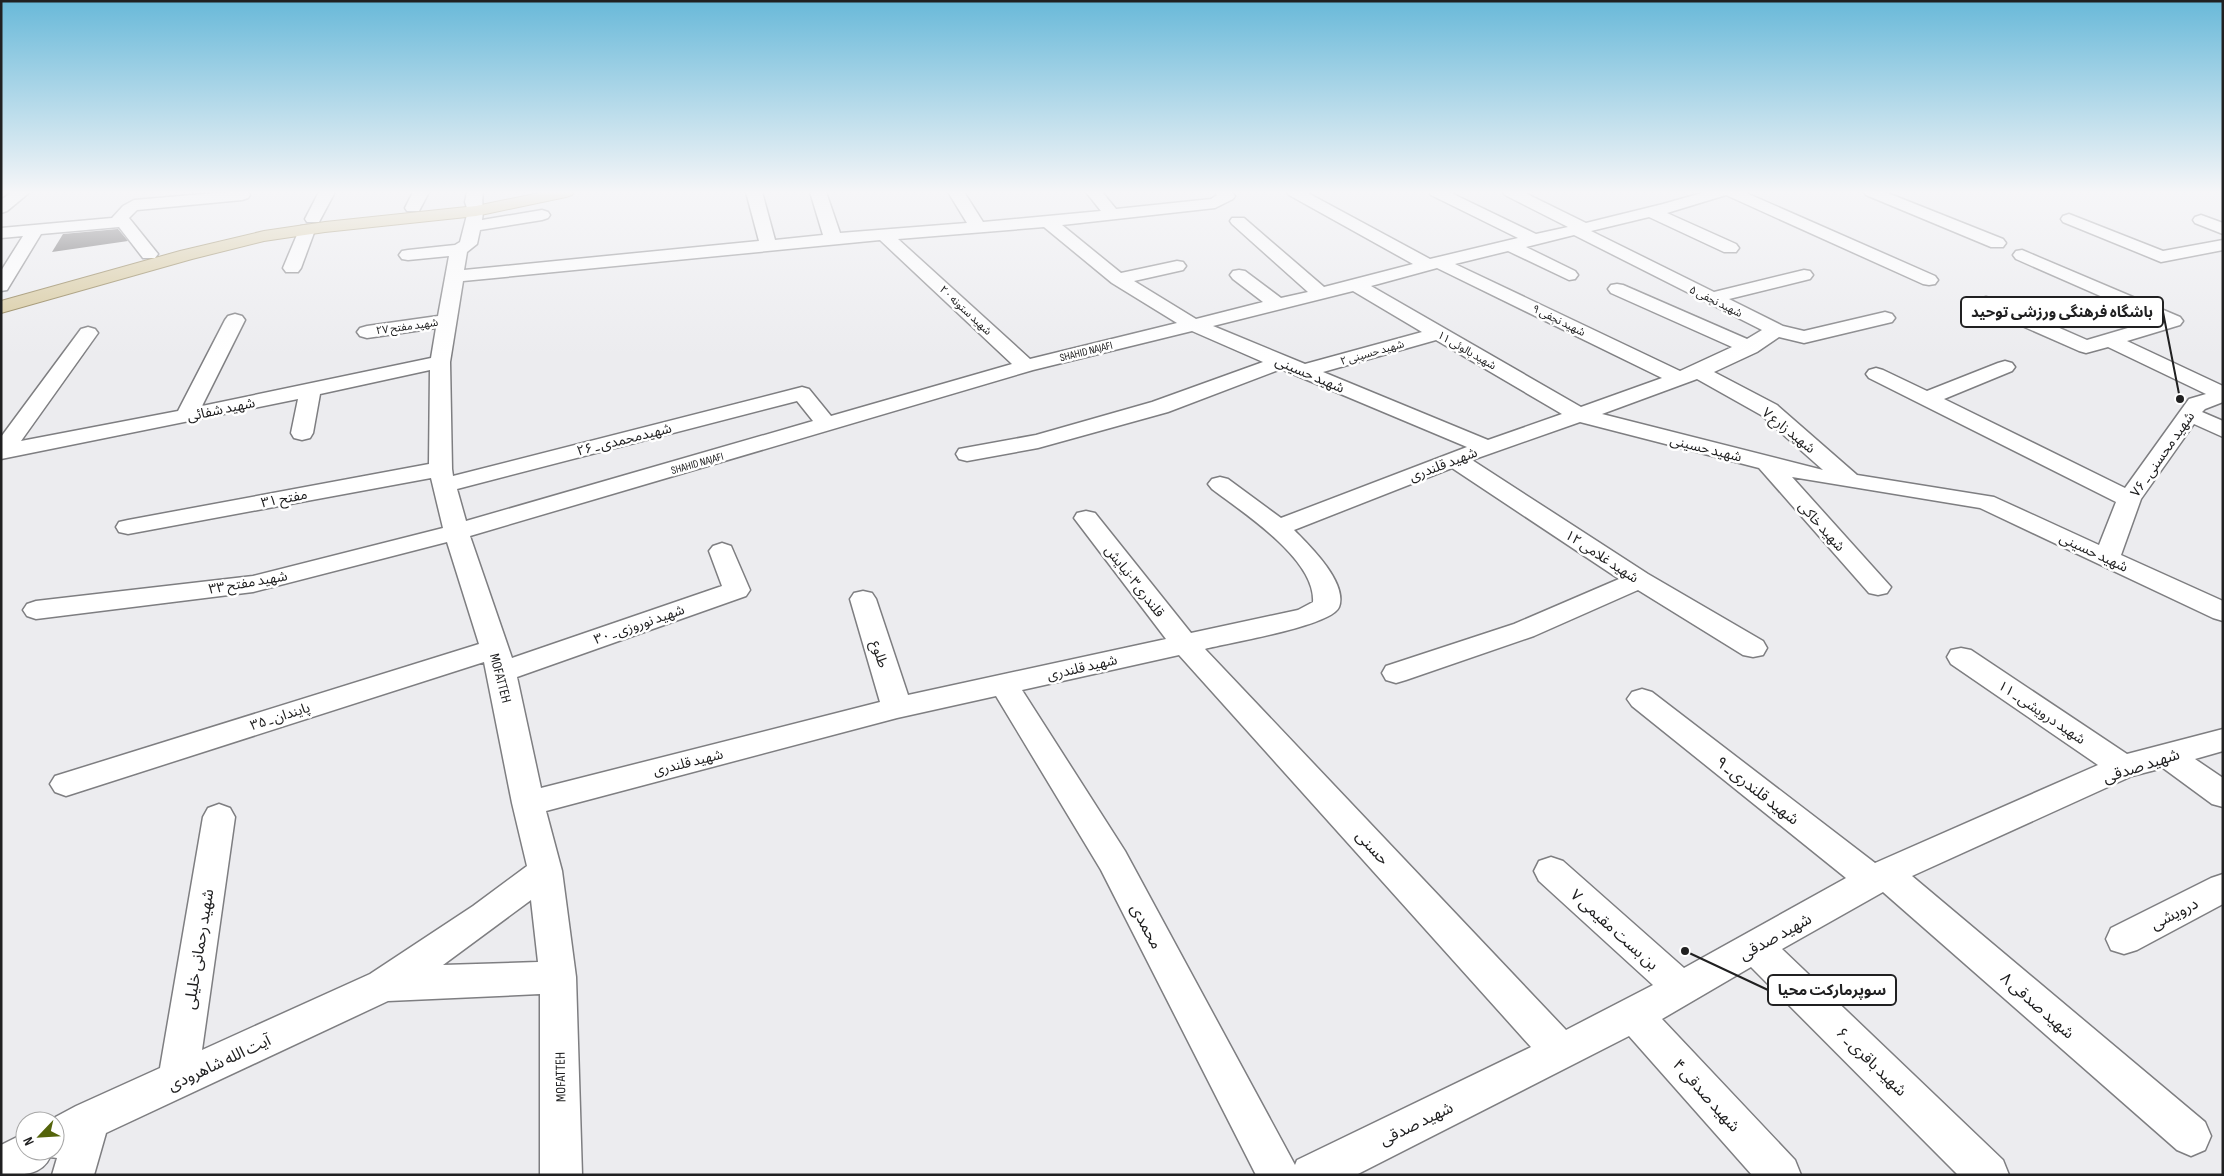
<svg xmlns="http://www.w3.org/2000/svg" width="2224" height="1176" font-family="'Sofia Sans Condensed','Noto Sans Arabic',sans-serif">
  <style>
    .building { fill: #585658 }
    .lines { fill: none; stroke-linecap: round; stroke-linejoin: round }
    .minor-casing { stroke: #7e7e81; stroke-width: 3 }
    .major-casing { stroke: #857443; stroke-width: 2 }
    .minor { fill: #fff; fill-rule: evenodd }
    .major { fill: #d6c799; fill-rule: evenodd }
    .labels { text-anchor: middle; stroke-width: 5; stroke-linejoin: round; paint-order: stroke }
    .far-street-label { font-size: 11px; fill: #202021; stroke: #fff }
    .street-label { font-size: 14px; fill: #202021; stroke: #fff }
    .near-street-label { font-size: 16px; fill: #202021; stroke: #fff }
    .leader { fill: none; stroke: #202021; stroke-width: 2 }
    .callout-dot { fill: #202021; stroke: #fff; stroke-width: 2 }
    .callout { fill: #fff; stroke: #202021; stroke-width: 2 }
    .callout-label { font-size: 15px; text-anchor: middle; font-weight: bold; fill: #202021 }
  </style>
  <rect width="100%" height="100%" fill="#ececef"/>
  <path class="building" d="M118,229L128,241L52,252L63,234Z"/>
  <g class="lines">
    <defs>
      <g id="minor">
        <path d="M12,192H30L7,211L1,213V200Z"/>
        <path d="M227,192H248L250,195L248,198L242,200L137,210L129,218L158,254L155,258H143L119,227L41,234L7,290L1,291V271L23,236L1,238V228L112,218L123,206L134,200Z"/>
        <path d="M319,192H335L319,222H307L305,219Z"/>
        <path d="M413,192H429L419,211H407L405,208Z"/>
        <path d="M467,192H483C481,202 484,210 482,220L542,210L548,212L550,215L548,218L542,220L480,230L477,244L467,252L464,270L759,241L746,192H762L775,240L823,235L810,192H826L840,233L967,223L948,192H964L983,222L1101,211L1086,192H1102L1116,209L1211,199L1217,195L1215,192H1232L1235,196L1233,199L1215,208L1062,225L1121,273L1177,261L1183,262L1186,266L1183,270L1134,281L1196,319L1263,302L1233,279L1230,275L1233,271L1239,270L1245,271L1281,298L1308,292L1232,224L1230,221L1232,218H1244L1324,287L1413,264L1289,195L1287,192H1306L1430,259L1518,238L1431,195L1429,192H1449L1536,234L1568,227L1505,195L1503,192H1523L1586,223L1663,204L1705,192H1744L1935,276L1938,280L1935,284L1929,285L1923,284L1726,195L1667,213L1736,244L1739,248L1736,252H1724L1649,217L1591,231L1714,292L1804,270L1810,271L1813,275L1810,279L1729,299L1783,326L1804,331L1885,312L1892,314L1895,318L1892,322L1804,343L1779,337L1757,352L1714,372L1777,405L1857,475L1994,497L2099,545L2116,502L1869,378L1866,374L1869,370L1876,368L1883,370L1927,391L1998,363L2005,361L2012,363L2015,367L2012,371L1944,399L2125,488L2189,399L2206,394L2108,347L2086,353L2079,351L1979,307L1977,303L1979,299L1986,297L1993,299L2087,340L2155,320L2016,259L2013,255L2016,251L2022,250L2180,317L2183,321L2180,325L2127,341L2223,386V402L2205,409L2202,412L2223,421V437L2194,424L2141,499L2121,555L2223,601V621L2213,618L1980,508L1792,477L1891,587L1887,593L1878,595L1869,593L1759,468L1580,422L1472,460L1648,574L1763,641L1767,648L1763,655L1753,657L1743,655L1638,590L1534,636L1406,680L1396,683L1386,680L1382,673L1386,666L1514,624L1619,579L1452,468L1294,530C1310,546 1348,583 1339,607C1332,626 1228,643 1205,649L1566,1030L1653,985L1539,881L1534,871L1539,861L1551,857L1563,861L1684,968L1846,878L1632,706L1627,699L1632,692L1642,689L1652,692L1875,863L2098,765L1951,664L1947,657L1951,650L1961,648L1971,650L2127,754L2223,729V751L2195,759L2223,778V807L2212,804L2163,768L2132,776L1912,876L2205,1122L2211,1136L2205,1150L2191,1156L2177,1150L1883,892L1782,949L2003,1160L2009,1175H1958L1751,967L1662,1019L1795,1160L1801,1175H1752L1629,1036L1356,1175H1256L1101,870L996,696L897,718L546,811L562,871L576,977L582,1175H540V994L388,1001L106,1133L94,1175H52L57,1158L50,1157C42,1176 20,1175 1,1175V1145L25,1133V1151H55V1121H48L76,1106L160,1068L203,817L208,808L219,804L230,808L235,817L202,1050L370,974L473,906L527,866L512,803L484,662L66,796L55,792L50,784L55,776L479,644L447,542L253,592L36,619L27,616L23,610L27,604L36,601L253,576L443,528L431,478L128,534L119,532L116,527L119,522L128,520L429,464L430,370L320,394L313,433L310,438L302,440L294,438L291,433L298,399L1,459V437L81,329L88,327L95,329L98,333L21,441L178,411L225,320L228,316L235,314L242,316L245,320L202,406L431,358L436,328L367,338L360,336L357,332L360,328L367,326L438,316L449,256L408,260L402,259L399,255L402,251L408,250L455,245L460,242L468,211L465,202ZM1044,227L1112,283L1177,323L1030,359L898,239ZM1574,235L1762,330L1747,339L1623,285L1617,284L1611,285L1608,289L1611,293L1732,347L1680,371L1455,264L1508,251L1569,280L1575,279L1578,275L1575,271L1526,247ZM880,240L1012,364L831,416L809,389L802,387L453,476L452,469L450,362L463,281ZM1437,268L1662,378L1581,407L1371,286ZM1353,291L1422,332L1305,364L1213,326ZM1192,331L1263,362L1152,402L1036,435L959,449L956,454L959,459L967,461L1038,448L1168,412L1281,369L1467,447L1281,518L1228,479L1220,477L1212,479L1208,484L1212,489C1242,512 1316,559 1313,602L1298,610L1191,633L1095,513L1086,511L1077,513L1074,518L1166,639L908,695L876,599L872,593L863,591L854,593L850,599L880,702L541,788L517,677L746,596L750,590L731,546L722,543L713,546L709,551L722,586L512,658L470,536L1033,370ZM1436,340L1562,414L1488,440L1323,372ZM1697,379L1761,415L1823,470L1602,414ZM797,401L813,421L466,521L457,489ZM1179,655L1531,1047L1297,1160L1295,1165L1125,851L1022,690ZM531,900L538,962L443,965Z"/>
        <path d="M1864,192H1885L2003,239L2006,243L2003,247H1991L1866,195Z"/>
        <path d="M2069,214L2163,251L2223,240V250L2161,262L2063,222L2061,219L2063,216Z"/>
        <path d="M2201,215L2223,223V234L2195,223L2193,220L2195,217Z"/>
        <path d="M307,225L313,226L315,230L301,268L298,272H286L283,268L299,230L301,226Z"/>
        <path d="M2223,874V904L2137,950L2124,954L2111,950L2106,939L2111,928L2211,878Z"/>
      </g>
      <path id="major" d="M544,192H574L572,195L566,197L476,216L325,232L264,241L192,259L1,313V301L180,251L264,231L325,222L476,206Z"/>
    </defs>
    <use href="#minor" class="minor-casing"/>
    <use href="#major" class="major-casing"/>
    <use href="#minor" class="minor"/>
    <use href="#major" class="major"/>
  </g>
  <linearGradient id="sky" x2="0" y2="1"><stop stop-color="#69b9d9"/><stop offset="0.54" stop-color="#f6f6f8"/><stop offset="1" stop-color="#f6f6f8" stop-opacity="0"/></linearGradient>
  <rect width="2224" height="356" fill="url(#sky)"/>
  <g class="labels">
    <g class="far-street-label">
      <text transform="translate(1716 301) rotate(26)" y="4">شهید نجفی ۵</text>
      <text transform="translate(966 310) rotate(43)" y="4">شهید ستونه ۲۰</text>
      <text transform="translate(1559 320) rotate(26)" y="4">شهید نجفی ۹</text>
      <text transform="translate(407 326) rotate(-8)" y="4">شهید مفتح ۲۷</text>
      <text transform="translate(1467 350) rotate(30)" y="4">شهید بالوئی ۱۱</text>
      <text transform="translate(1086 351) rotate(-14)" y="4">SHAHID NAJAFI</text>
      <text transform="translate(1372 352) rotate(-16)" y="4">شهید حسینی ۲</text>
      <text transform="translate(697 463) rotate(-16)" y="4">SHAHID NAJAFI</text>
    </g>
    <g class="street-label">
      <text transform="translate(1310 374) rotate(23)" y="5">شهید حسینی</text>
      <text transform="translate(221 409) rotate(-12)" y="5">شهید شفائی</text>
      <text transform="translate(1789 430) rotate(39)" y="5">شهید زارع ۷</text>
      <text transform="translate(624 439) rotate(-14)" y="5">شهیدمحمدی ـ ۲۶</text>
      <text transform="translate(1706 448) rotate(14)" y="5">شهید حسینی</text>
      <text transform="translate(2162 454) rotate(-55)" y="5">شهید محسنی ـ ۷۶</text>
      <text transform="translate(1443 464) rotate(-21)" y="5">شهید قلندری</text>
      <text transform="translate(284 498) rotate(-11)" y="5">مفتح ۳۱</text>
      <text transform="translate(1822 526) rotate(48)" y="5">شهید خاکی</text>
      <text transform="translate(2094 552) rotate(25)" y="5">شهید حسینی</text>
      <text transform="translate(1602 556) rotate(33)" y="5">شهید غلامی ۱۲</text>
      <text transform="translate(1135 581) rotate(52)" y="5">قلندری۳-نیایش</text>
      <text transform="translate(248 582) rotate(-10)" y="5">شهید مفتح ۳۳</text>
      <text transform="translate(639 624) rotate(-19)" y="5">شهید نوروزی ـ ۳۰</text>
      <text transform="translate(880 654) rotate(73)" y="5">طلوع</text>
      <text transform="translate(1082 667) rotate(-13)" y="5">شهید قلندری</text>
      <text transform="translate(501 678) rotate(75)" y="5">MOFATTEH</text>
      <text transform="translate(2042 712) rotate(34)" y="5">شهید درویشی ـ ۱۱</text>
      <text transform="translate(280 716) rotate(-18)" y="5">پایندان ـ ۳۵</text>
      <text transform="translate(688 762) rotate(-14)" y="5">شهید قلندری</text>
      <text transform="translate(560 1077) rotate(-91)" y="5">MOFATTEH</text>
    </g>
    <g class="near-street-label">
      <text transform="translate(2141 765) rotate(-18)" y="6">شهید صدقی</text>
      <text transform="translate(1758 790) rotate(38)" y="6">شهید قلندری ـ ۹</text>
      <text transform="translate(1373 847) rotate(47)" y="6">حسنی</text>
      <text transform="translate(2174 913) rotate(-27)" y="6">درویشی</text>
      <text transform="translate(1147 926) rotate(62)" y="6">محمدی</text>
      <text transform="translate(1615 929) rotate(42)" y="6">بن بست مقیمی ۷</text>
      <text transform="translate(1775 936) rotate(-29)" y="6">شهید صدقی</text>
      <text transform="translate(198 949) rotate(-81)" y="6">شهید رحمانی خلیلی</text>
      <text transform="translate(2038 1005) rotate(41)" y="6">شهید صدقی ۸</text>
      <text transform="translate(1872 1061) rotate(44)" y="6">شهید باقری ـ ۶</text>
      <text transform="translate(219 1062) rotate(-25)" y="6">آیت الله شاهرودی</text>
      <text transform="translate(1707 1095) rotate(48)" y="6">شهید صدقی ۴</text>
      <text transform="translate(1416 1123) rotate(-26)" y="6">شهید صدقی</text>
    </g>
  </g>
  <path class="leader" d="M2180 399L2163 312M1685 951L1768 990"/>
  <g class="callout-dot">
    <circle cx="2180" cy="399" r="5"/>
    <circle cx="1685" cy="951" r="5"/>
  </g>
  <g class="callout">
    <rect x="1961" y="297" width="202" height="30" rx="5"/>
    <rect x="1768" y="975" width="128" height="30" rx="5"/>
  </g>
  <g class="callout-label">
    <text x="2062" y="317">باشگاه فرهنگی ورزشی توحید</text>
    <text x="1832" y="995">سوپرمارکت محیا</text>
  </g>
  <rect width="2224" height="1176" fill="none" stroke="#202021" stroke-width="5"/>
  <g transform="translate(40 1136) rotate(245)"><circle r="24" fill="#ffffff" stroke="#a6a6a6"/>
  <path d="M0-4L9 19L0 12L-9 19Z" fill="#54640b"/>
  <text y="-8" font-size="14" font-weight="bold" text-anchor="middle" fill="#202021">N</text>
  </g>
</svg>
